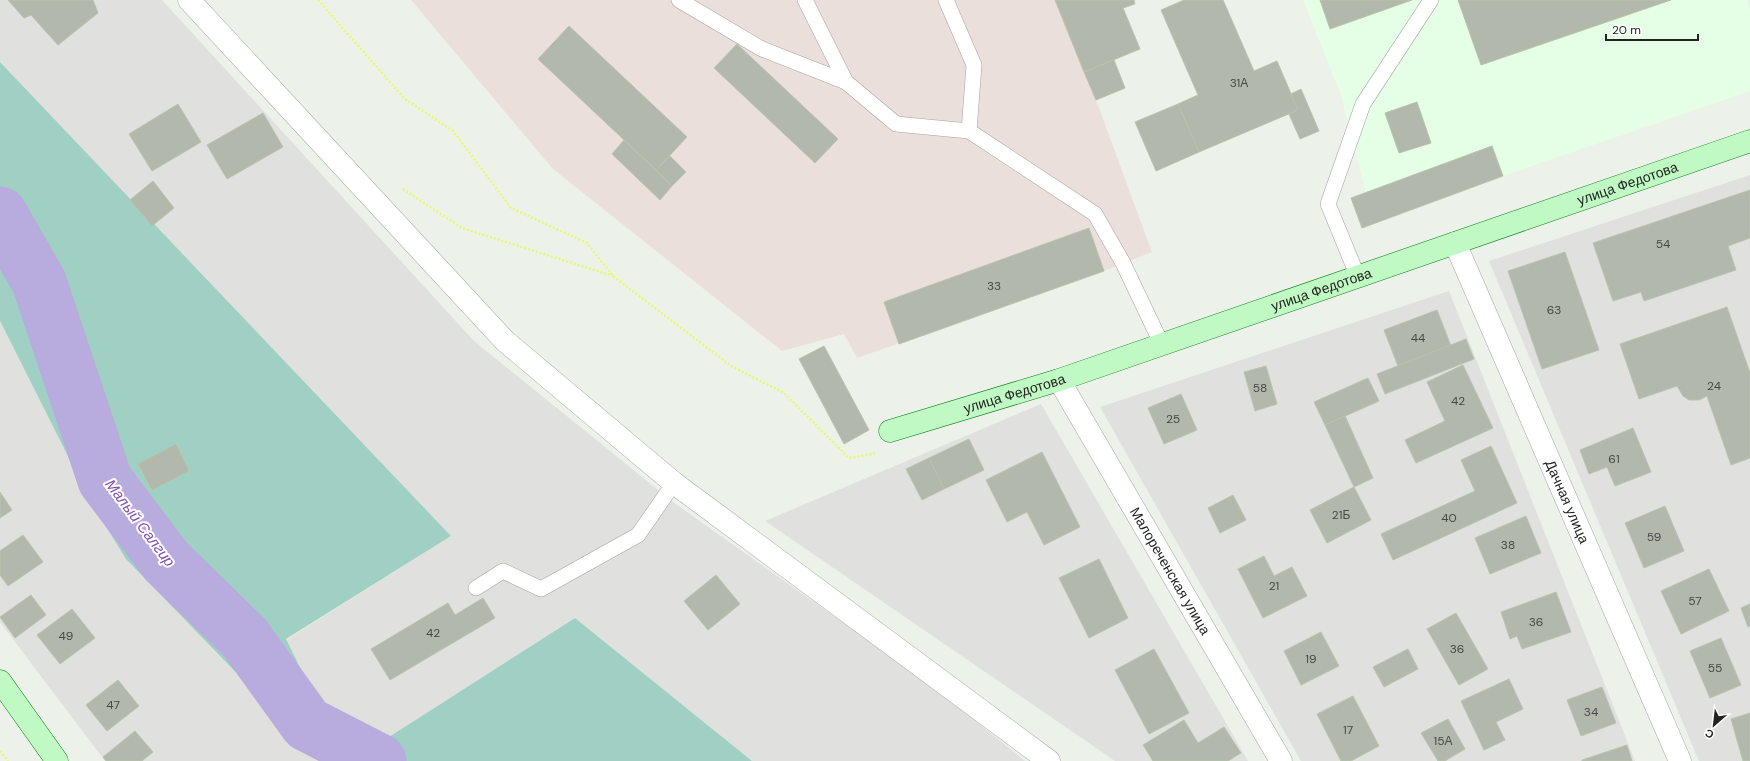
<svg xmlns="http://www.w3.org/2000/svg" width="1750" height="761" font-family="'DM Sans',sans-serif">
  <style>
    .residential { fill: #e0e0df }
    .industrial { fill: #ebdfdb }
    .education { fill: #e5ffe6 }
    .forest { fill: #9fd0c3 }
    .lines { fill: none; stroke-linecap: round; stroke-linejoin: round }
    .river { stroke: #b8abde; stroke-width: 55 }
    .building { fill: #b2b8ab; stroke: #b8c4ab }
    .lane-casing { stroke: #a3a3a3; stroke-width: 16 }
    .street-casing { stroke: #a3a3a3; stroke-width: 23 }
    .secondary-casing { stroke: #077b17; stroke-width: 23 }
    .path { stroke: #e6f874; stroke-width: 2.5; stroke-dasharray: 2 2; stroke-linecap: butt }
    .lane { stroke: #fff; stroke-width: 15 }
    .street { stroke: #fff; stroke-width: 22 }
    .secondary { stroke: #c0f9c4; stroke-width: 22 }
    .labels { text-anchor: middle; stroke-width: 4; stroke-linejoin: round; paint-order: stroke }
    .number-label { font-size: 12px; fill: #464844 }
    .street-label { font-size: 14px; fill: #222; stroke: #fff }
    .water-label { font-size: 15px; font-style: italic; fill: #834fb1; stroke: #fff }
  </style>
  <rect width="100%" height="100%" fill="#ecf2e9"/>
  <g class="residential">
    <path d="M0,0H162L474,341L673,502L932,686L1025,761H752L575,618L378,744L320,708L286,640L451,536L0,62Z"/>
    <path d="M1750,175V761H1699L1489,261Z"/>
    <path d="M1449,291L1635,761H1301L1100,407Z"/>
    <path d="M0,321L92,504L291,729L344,761H105L0,622Z"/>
    <path d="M1041,404L1248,761H1115L765,521Z"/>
  </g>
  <path class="industrial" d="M411,0H1055L1096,100L1152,252L1104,271L857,358L844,334L782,351L553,169Z"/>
  <path class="education" d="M1303,0H1747L1750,9V91L1503,176L1362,228L1351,198L1366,193L1341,95Z"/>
  <path class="forest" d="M0,62L451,536L286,639L320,708L378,744L575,618L752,761H344L291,729L126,559L92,504L0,321Z"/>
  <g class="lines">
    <path class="river" d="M0,214L39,282L105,480L166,561L245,638L307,724L379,761"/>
  </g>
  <g class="building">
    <path d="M8,0H93L98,13L58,45L31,15L24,18Z"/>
    <path d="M1055,0H1134L1135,4L1123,8L1140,49L1084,72Z"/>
    <path d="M1184,0H1223L1254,71L1277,61L1298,110L1199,152L1178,104L1198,95L1161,10Z"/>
    <path d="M1320,0H1412L1330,29Z"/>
    <path d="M1458,0H1671L1481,65Z"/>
    <path d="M569,26L687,137L656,170L538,59Z"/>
    <path d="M737,44L838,139L815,163L714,68Z"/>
    <path d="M1114,60L1125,88L1096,100L1084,72Z"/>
    <path d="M1301,89L1319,131L1300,139L1289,114L1298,110L1291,94Z"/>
    <path d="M1417,102L1431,143L1399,153L1385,113Z"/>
    <path d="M178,104L201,142L152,171L129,134Z"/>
    <path d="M1178,104L1199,152L1156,171L1135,122Z"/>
    <path d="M263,113L283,147L227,179L207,145Z"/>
    <path d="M624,140L672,186L660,200L612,154Z"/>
    <path d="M1492,146L1503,176L1362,228L1351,198Z"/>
    <path d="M670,156L686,172L672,186L656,170Z"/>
    <path d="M153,181L174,208L152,226L130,200Z"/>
    <path d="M1750,190V238L1728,246L1736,270L1644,301L1641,292L1613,301L1593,243Z"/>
    <path d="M1089,228L1104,271L899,344L884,302Z"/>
    <path d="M1565,252L1599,350L1542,369L1508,271Z"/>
    <path d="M1727,307L1750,373V458L1731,465L1707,396L1699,400H1689L1683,396L1677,386L1639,399L1620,344Z"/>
    <path d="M1437,310L1451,346L1398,366L1384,330Z"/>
    <path d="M1466,339L1474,359L1385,394L1377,374Z"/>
    <path d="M824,346L869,430L844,444L799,359Z"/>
    <path d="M1463,365L1493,428L1416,463L1405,440L1445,421L1427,382Z"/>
    <path d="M1266,366L1277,404L1255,411L1244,372Z"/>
    <path d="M1368,378L1379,401L1325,425L1314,402Z"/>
    <path d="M1181,394L1197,430L1164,444L1148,408Z"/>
    <path d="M1345,416L1373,478L1354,487L1325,425Z"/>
    <path d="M1633,428L1651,472L1615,486L1607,467L1589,474L1580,450Z"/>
    <path d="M969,439L984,470L944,489L929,458Z"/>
    <path d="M176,444L189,471L152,490L138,464Z"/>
    <path d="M1491,446L1517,503L1393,560L1381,534L1475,491L1461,460Z"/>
    <path d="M1042,452L1080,527L1044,545L1027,512L1007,522L986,480Z"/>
    <path d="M929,458L944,489L922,500L906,469Z"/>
    <path d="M1354,487L1371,520L1327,543L1310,510Z"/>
    <path d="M0,492L12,510L0,518Z"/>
    <path d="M1233,495L1246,520L1220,533L1208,508Z"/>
    <path d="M1665,506L1684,551L1644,568L1625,523Z"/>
    <path d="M1526,516L1541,553L1490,574L1475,538Z"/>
    <path d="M23,535L43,562L8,586L0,575V551Z"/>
    <path d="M1264,556L1274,576L1292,567L1307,596L1263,618L1238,569Z"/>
    <path d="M1099,559L1128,618L1089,638L1059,578Z"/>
    <path d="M1709,569L1729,611L1681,634L1661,591Z"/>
    <path d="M716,575L740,604L708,630L684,601Z"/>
    <path d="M1556,592L1571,632L1522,649L1517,636L1510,639L1501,612Z"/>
    <path d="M31,595L46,615L15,638L0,617Z"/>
    <path d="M483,598L495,618L390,680L371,649L448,603L455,615Z"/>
    <path d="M1750,604V626L1748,627L1741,608Z"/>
    <path d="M72,609L95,638L60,664L37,635Z"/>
    <path d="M1456,613L1488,669L1459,685L1427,629Z"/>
    <path d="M1321,632L1339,666L1301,685L1284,651Z"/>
    <path d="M1721,638L1741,685L1710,698L1690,651Z"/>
    <path d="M1154,649L1189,713L1149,734L1115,670Z"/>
    <path d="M1408,649L1418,669L1384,687L1373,667Z"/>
    <path d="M1509,679L1523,709L1496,722L1505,740L1484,750L1461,701Z"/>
    <path d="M118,680L139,706L107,731L86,705Z"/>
    <path d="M1602,687L1616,723L1581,736L1567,700Z"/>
    <path d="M1353,696L1379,746L1351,761H1341L1317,714Z"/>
    <path d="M1750,713V761H1743L1731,719Z"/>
    <path d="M1448,719L1465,749L1445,761H1438L1421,733Z"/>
    <path d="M1184,720L1198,743L1224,727L1241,753L1228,761H1153L1143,745Z"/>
    <path d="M135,731L153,752L142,761H106L103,757Z"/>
    <path d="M1627,745L1632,761H1582V760Z"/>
  </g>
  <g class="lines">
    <defs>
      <g id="lane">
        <path d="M679,0L762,49L846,82"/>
        <path d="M805,0L846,82L896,124L969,131L1095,214L1123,263L1162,345"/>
        <path d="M946,0L974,65L969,131"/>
        <path d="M1358,277L1328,204L1363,104L1431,0"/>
        <path d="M476,588L503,571L541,589L638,535L674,483"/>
      </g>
      <g id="street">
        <path d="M189,0L505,341L674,483L1049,761"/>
        <path id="s1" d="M1455,243L1680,761"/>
        <path id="s2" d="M1059,380L1281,761"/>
      </g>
      <g id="secondary">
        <path id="s3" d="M890,431L1059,380L1750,141"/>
        <path d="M0,681L57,761"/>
      </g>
    </defs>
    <use href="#lane" class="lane-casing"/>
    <use href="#street" class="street-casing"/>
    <use href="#secondary" class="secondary-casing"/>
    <g class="path">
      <path d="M318,0L405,99L453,131L511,208L587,243L613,276L731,366L784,393L849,458L873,454L875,452"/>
      <path d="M403,189L462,228L613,276"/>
      <path d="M0,751L8,761"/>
    </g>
    <use href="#lane" class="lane"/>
    <use href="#street" class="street"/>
    <use href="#secondary" class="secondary"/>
  </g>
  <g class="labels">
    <g class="number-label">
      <text x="1239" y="87">31А</text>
      <text x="1663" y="248">54</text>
      <text x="994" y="290">33</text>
      <text x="1554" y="314">63</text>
      <text x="1418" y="342">44</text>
      <text x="1714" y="390">24</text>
      <text x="1260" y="392">58</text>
      <text x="1458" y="405">42</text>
      <text x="1173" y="423">25</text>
      <text x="1614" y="463">61</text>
      <text x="1341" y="519">21Б</text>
      <text x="1449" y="522">40</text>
      <text x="1654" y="541">59</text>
      <text x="1508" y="549">38</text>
      <text x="1274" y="590">21</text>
      <text x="1695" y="605">57</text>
      <text x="1536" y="626">36</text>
      <text x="433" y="637">42</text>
      <text x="66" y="640">49</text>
      <text x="1457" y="653">36</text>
      <text x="1311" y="663">19</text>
      <text x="1715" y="672">55</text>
      <text x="113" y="709">47</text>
      <text x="1591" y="716">34</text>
      <text x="1348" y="734">17</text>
      <text x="1443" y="745">15А</text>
    </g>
    <g class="street-label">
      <text dy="5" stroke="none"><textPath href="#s3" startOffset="778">улица Федотова</textPath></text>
      <text dy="5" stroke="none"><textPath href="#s3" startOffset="454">улица Федотова</textPath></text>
      <text dy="5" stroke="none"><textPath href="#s3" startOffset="130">улица Федотова</textPath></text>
      <text dy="5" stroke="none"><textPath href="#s1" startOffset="282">Дачная улица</textPath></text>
      <text dy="5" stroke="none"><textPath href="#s2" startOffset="221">Малореченская улица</textPath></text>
    </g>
    <g class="water-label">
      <text transform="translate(140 523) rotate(53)" y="5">Малый Салгир</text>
    </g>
  </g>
  <g transform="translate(1714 725) rotate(208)" stroke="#ffffff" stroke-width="3" paint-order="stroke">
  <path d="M0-3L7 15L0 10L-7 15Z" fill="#222222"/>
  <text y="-6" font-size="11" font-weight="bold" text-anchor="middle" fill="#222222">С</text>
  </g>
  <path d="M1606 34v6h92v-6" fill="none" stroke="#222222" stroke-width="2"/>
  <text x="1612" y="34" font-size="12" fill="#222222" stroke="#ffffff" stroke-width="3" paint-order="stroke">20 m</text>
</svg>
